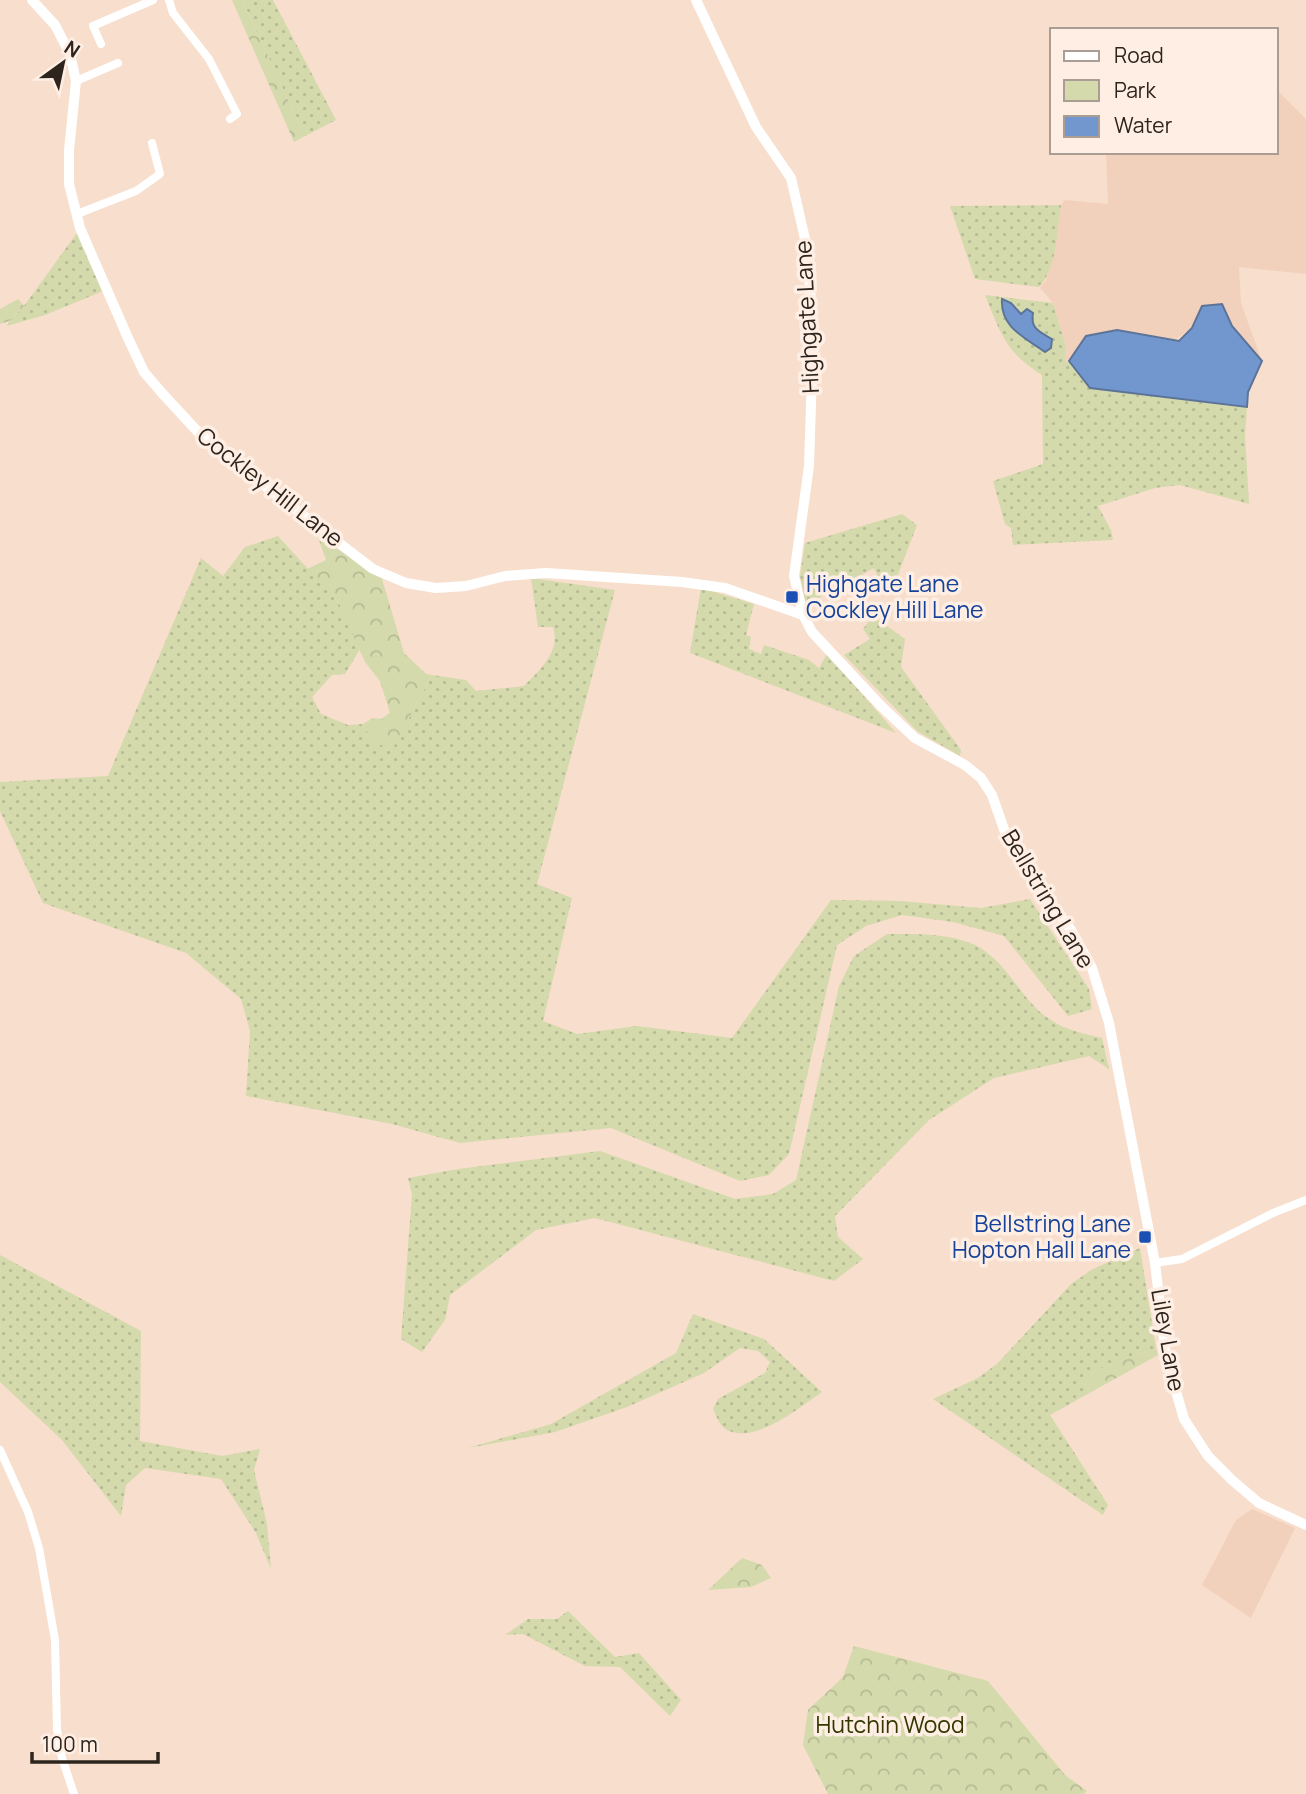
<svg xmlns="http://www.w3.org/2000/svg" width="1306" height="1794" font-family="Manrope,sans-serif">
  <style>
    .built { fill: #f2d1bc }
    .green { fill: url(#green-dots) }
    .forest { fill: url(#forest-crowns) }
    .water { fill: #7297ce; stroke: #5d7499; stroke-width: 2 }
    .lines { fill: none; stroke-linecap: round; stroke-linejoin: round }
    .street { stroke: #fff; stroke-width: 8 }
    .secondary { stroke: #fff; stroke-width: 10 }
    .transit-dot { fill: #1a4fb4; stroke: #feeee3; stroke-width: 2.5 }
    .labels { text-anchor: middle; stroke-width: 7; stroke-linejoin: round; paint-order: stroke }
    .street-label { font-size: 23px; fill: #2d241d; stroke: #feeee3 }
    .transit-label { font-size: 23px; fill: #164399; stroke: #feeee3; text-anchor: start }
    .park-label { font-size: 23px; fill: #333700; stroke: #feeee3 }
  </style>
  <defs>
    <pattern id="green-dots" width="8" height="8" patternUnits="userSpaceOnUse" patternTransform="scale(1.75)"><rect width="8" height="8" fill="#d4daac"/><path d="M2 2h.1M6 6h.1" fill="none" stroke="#b6bb94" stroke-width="1.8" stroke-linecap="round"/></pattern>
    <pattern id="forest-crowns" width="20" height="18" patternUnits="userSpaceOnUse" patternTransform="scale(1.75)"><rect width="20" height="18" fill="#d4daac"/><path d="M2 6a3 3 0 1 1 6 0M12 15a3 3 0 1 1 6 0" fill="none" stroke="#b6bb94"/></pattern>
  </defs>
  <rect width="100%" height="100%" fill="#f8decc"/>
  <g class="built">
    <path d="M1276,89L1306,119V274L1239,267L1241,303L1262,361L1232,326L1202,306L1192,328L1175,340L1117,330L1077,351L1065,363L1066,346L1053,303L1040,288L1046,280L1051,264L1061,205L1065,200L1108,204L1106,152H1276Z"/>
    <path d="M1252,1509L1295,1528L1251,1618L1202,1585L1236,1520Z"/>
  </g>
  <g class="green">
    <path d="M242,0H273L336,120L305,136Z"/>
    <path d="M1061,205C1057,230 1057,269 1039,287L975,279L950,206Z"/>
    <path d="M77,233L103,291L45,315L7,326L9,321L24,306Z"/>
    <path d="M985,295L1053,303L1066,346L1065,362L1069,361L1090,388L1247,407L1245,435L1249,504L1180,485L1155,488L1098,506L1111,530L1113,540L1013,545L1011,528L1005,524L993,481L1043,464L1042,375C1006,353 1000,332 985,295Z"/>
    <path d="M902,514L917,525L894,585L890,589L882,585L874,568L806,605L800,576L805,543Z"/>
    <path d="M278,536L339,603L360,649L345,674L332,675L312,697L321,714L348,725L363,724L370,737L391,751L432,675L466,680L476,691L524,686C539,671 561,652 553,627H538L531,578L615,590L537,884L572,898L543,1021L577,1034L637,1026L732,1038L831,900L900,901L981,908L1030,899L1089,989L1092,1009L1068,1016L1004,936L953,922L902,915L866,926L837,945L789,1154L769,1175L740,1181L611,1128L460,1143L392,1124L246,1096L250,1031L241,999L186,953L43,903L0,811V782L108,776L201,558L223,576L245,547Z"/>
    <path d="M701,588L754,604L746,635L751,637L749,649L761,654L764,645L809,660L819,668L827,654L896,733L690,653Z"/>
    <path d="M873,616L905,639L901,667L961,750L960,756L917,731L844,655L870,639L863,629Z"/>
    <path d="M887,934C916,934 946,933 973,944C1008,960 1020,1001 1051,1020C1065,1030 1086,1034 1102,1038L1109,1069L1089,1056L994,1078L929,1120L835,1216L838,1237L863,1259L834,1281L595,1218L536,1230L450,1295L445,1320L422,1352L401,1339L412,1194L408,1178L458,1169L600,1151L735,1199L773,1194L796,1180L839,986L854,956Z"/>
    <path d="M1140,1248L1156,1348L1094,1371L1084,1386L1093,1391L1050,1415L1108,1505L1103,1515L933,1399L978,1378L998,1363L1071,1284L1093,1269Z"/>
    <path d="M0,1255L141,1331L140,1441L222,1456L260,1449L254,1470L267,1524L271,1569L256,1533L221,1479L145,1468L126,1485L121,1516L62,1440L0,1382Z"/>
    <path d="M693,1314L764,1339L822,1392C800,1407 751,1448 724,1428C719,1424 716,1415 713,1409L718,1399L765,1373L770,1362L758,1351L740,1348L704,1373L627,1407L555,1432L468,1448L551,1424L676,1353Z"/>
    <path d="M568,1611L615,1657L639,1653L681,1700L670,1716L620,1667L585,1666L523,1634L505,1635L528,1619H557Z"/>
  </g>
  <g class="forest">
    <path d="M232,0H242L305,136L294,142Z"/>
    <path d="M18,299L24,306L9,321L0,324V309Z"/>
    <path d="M317,535L382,579L404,653L426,674L432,675L391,752L370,737L363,724L373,718L381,719L390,713L380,681L365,662L339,603L307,569L326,560Z"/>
    <path d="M1156,1348L1158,1355L1093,1391L1084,1386L1094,1371Z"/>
    <path d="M742,1558L762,1565L771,1578L751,1587L708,1590Z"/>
    <path d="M854,1646L988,1681L1065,1775L1087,1791L1084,1794H828L803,1745L808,1710L843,1677Z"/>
  </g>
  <g class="water">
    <path d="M1002,299L1011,303L1021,314L1027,309L1033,313C1030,329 1040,332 1052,339L1051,348L1045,352C1024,337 1000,327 1002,299Z"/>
    <path d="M1222,304L1232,326L1262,361L1248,392L1247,407L1090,388L1069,361L1086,336L1117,330L1179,341L1192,328L1202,306Z"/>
  </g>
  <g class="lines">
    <g class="street">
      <path d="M169,0L173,13L209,59L237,114L230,119"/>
      <path d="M101,44L93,26L153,0"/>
      <path d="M76,81L118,63"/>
      <path d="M77,214L136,191L160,174L152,143"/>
      <path d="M1155,1263L1182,1259L1273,1213L1306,1200"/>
      <path d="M0,1450L28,1512L39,1548L55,1640L57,1730L62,1758L74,1794"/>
    </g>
    <g class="secondary">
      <path d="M32,0L55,25L70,54L76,81L69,150V184L80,228L128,338L144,372L162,393L198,432L231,460L373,569L406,583L436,588L466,586L505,576L546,573L682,582L725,588L803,615"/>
      <path d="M696,0L756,127L791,178L808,252L813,342L809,466L794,576L803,615L812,632L881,706L915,738L965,765L981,778L992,795L1006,835L1036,883L1071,930L1092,968L1109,1023L1155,1263L1166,1357L1184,1419L1208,1456L1232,1480L1259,1503L1306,1525"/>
    </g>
  </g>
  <g class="transit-dot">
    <rect x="785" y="590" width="14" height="14" rx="3.5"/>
    <rect x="1138" y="1230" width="14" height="14" rx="3.5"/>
  </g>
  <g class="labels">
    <g class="street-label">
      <text transform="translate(807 317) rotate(-93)" y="8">Highgate Lane</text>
      <text transform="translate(270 487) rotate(38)" y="8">Cockley Hill Lane</text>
      <text transform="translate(1048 899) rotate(59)" y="8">Bellstring Lane</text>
      <text transform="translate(1168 1340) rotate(80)" y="8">Liley Lane</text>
    </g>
    <g class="transit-label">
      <text x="806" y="592">Highgate Lane<tspan x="806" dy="26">Cockley Hill Lane</tspan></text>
      <text x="1131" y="1232" text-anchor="end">Bellstring Lane<tspan x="1131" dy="26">Hopton Hall Lane</tspan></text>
    </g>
    <g class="park-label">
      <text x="890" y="1733">Hutchin Wood</text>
    </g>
  </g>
  <rect x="1050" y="28" width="228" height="126" fill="#feeee3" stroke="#aa9d94" stroke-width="2"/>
  <rect x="1064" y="51" width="35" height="10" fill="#ffffff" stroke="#aa9d94" stroke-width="2"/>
  <text x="1114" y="63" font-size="21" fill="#2d241d">Road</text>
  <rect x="1064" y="80" width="35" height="21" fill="#d4daac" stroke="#aa9d94" stroke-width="2"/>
  <text x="1114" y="98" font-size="21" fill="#2d241d">Park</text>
  <rect x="1064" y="116" width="35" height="21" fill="#7297ce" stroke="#aa9d94" stroke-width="2"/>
  <text x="1114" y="133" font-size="21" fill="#2d241d">Water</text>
  <g transform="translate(63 63) rotate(33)" stroke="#feeee3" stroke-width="5" paint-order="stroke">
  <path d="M0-5L12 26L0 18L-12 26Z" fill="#2d241d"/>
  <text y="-10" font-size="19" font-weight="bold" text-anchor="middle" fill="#2d241d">N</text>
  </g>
  <path d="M32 1752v10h126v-10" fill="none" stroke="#2d241d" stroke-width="3.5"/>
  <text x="42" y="1752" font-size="21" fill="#2d241d" stroke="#feeee3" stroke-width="5" paint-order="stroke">100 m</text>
</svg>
